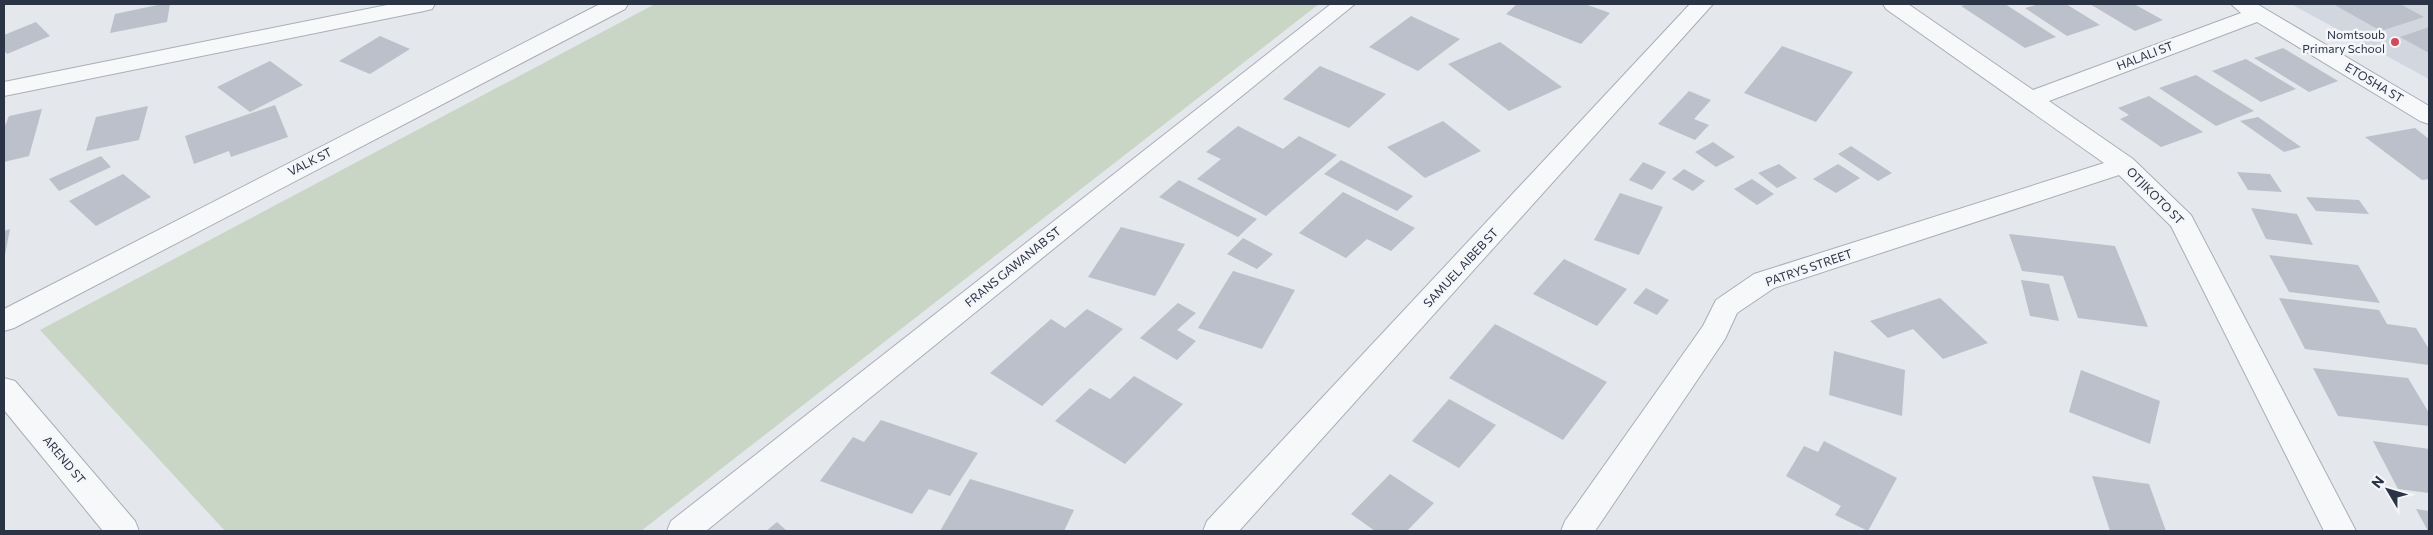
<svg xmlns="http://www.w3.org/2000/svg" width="2433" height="535" font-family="Commissioner,sans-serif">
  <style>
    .built { fill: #d2d6de }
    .green { fill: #c9d6c5 }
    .building { fill: #bbc0ca }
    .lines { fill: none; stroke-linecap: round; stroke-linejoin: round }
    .minor-casing { stroke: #a9aeb7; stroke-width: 2 }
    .minor { fill: #f7f8fa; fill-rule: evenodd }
    .poi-dot { fill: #d1495b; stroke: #f4f6f9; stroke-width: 2 }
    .labels { text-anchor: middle; stroke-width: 5; stroke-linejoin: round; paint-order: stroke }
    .poi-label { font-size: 12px; fill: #2b3445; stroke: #f4f6f9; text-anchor: end }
    .street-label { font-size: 12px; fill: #2b3445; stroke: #f4f6f9 }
  </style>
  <rect width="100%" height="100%" fill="#e4e7ec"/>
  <path class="built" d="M2291,4H2429V79Z"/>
  <path class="green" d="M655,4H1319L641,531H225L40,330Z"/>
  <g class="building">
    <path d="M162,4H170L167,22L110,33L115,14Z"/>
    <path d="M1517,4H1585L1610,13L1581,44L1506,14Z"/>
    <path d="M1968,4H2005L2056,37L2025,48L1961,6Z"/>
    <path d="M2039,4H2066L2100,25L2067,36L2025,8Z"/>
    <path d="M2090,4H2134L2163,20L2135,31Z"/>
    <path d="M2333,4H2400L2424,17L2381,31Z"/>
    <path d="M1411,16L1460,39L1418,71L1369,47Z"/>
    <path d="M36,22L50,36L7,54L4,50V35Z"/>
    <path d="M2429,27V53L2400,37Z"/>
    <path d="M380,36L410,49L370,74L339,61Z"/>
    <path d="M1500,42L1562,87L1509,111L1448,64Z"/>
    <path d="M1782,46L1853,72L1816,122L1744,93Z"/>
    <path d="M2283,48L2338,81L2309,92L2254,58Z"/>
    <path d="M2246,59L2296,89L2261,102L2212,71Z"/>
    <path d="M270,61L303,85L250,112L217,87Z"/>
    <path d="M1320,66L1386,94L1349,128L1283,99Z"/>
    <path d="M2196,75L2254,111L2216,126L2159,88Z"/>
    <path d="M1689,91L1711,100L1694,119L1709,125L1695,140L1658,124Z"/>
    <path d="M2149,96L2203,132L2161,147L2120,119L2129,115L2118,108Z"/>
    <path d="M275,105L288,137L231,157L229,151L194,164L185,136Z"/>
    <path d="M148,106L139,140L86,151L96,117Z"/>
    <path d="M42,109L29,156L4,162V128L9,116Z"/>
    <path d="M2258,117L2301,147L2284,152L2240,121Z"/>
    <path d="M1443,121L1481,151L1425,178L1387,147Z"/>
    <path d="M1238,126L1283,149L1299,136L1337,155L1266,216L1197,179L1221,159L1206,152Z"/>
    <path d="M2415,128L2429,139V179L2422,180L2365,137Z"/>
    <path d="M1713,142L1735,157L1716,167L1695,152Z"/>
    <path d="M1851,146L1892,173L1878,181L1838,154Z"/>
    <path d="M101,156L111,167L59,191L49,179Z"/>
    <path d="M1341,160L1413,196L1397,211L1324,174Z"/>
    <path d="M1643,162L1666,172L1652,190L1629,180Z"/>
    <path d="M1779,164L1797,178L1777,188L1758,173Z"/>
    <path d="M1838,164L1860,178L1836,193L1813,179Z"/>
    <path d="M1684,169L1705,181L1693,191L1672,179Z"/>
    <path d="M2237,172L2270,174L2282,192L2248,190Z"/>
    <path d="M123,174L151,197L96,226L69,201Z"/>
    <path d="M1752,179L1774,194L1757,205L1734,189Z"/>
    <path d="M1179,180L1257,219L1238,237L1159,197Z"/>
    <path d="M1343,192L1415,228L1391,251L1367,239L1346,258L1299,233Z"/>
    <path d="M1620,193L1663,207L1639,255L1594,240Z"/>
    <path d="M2306,197L2359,200L2369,214L2316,211Z"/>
    <path d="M2251,208L2297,214L2313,245L2266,239Z"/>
    <path d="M1121,227L1185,244L1155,296L1088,277Z"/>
    <path d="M10,229L5,255H4V231Z"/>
    <path d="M2009,234L2115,246L2148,327L2078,318L2063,276L2022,271Z"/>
    <path d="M1243,238L1273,254L1257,269L1227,254Z"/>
    <path d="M2269,255L2358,265L2380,303L2289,292Z"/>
    <path d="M1564,259L1627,289L1597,326L1533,294Z"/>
    <path d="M1233,271L1295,290L1262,349L1198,328Z"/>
    <path d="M2021,280L2049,284L2059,321L2030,316Z"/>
    <path d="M1646,288L1669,300L1657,315L1633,303Z"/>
    <path d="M1940,298L1988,343L1943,359L1913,329L1888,338L1870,321Z"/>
    <path d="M2279,298L2379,310L2387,324L2416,328L2429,349V365L2305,349Z"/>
    <path d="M1178,303L1196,313L1177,330L1196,341L1177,360L1140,338Z"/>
    <path d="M1087,309L1123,329L1042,406L990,373L1051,319L1065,328Z"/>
    <path d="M1495,324L1607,382L1563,440L1449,378Z"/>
    <path d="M1834,351L1905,370L1902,416L1829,395Z"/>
    <path d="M2313,368L2408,378L2429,413V426L2338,416Z"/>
    <path d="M2081,370L2160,401L2150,444L2069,412Z"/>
    <path d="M1134,376L1183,404L1125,464L1055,421L1090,388L1110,399Z"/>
    <path d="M1449,399L1496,425L1459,468L1412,441Z"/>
    <path d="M881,420L978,453L950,496L929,489L912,514L820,481L853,437L864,442Z"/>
    <path d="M1824,441L1897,478L1868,531L1835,515L1841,506L1786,476L1804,446L1818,452Z"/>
    <path d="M2373,441L2429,449V493L2398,489Z"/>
    <path d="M1390,474L1434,503L1407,531H1375L1351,514Z"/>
    <path d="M2092,476L2149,484L2166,531H2110Z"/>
    <path d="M970,479L1074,510L1064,531H940Z"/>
    <path d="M2416,509L2429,511V531H2428Z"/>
    <path d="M777,522L787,531H766Z"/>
  </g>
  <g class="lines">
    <defs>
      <g id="minor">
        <path d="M392,4H435L432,9L424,11L4,96V82Z"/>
        <path d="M600,4H628L625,9L14,328L4,331V309Z"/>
        <path d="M1331,4H1355L706,531H667L671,521Z"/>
        <path d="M1690,4H1713L1239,531H1203L1207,521Z"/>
        <path d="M1883,4H1908L2033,90L2241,13L2231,4H2257L2429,106V124L2420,121L2257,22L2049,101L2133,159L2191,215L2356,531H2324L2171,226L2119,175L1774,288L1737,313L1725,339L1595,531H1561L1565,521L1703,326L1716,300L1754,274L2104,163L1886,9Z"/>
        <path d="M4,378L15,381L135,521L139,531H103L4,410Z"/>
      </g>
    </defs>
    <use href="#minor" class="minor-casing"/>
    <use href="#minor" class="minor"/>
  </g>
  <circle class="poi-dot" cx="2395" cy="42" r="5"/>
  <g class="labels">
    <g class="poi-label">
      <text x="2385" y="39">Nomtsoub<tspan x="2385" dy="14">Primary School</tspan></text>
    </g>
    <g class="street-label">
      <text transform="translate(2145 56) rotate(-21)" y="4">HALALI ST</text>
      <text transform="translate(2374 83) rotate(31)" y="4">ETOSHA ST</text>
      <text transform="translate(310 162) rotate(-27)" y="4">VALK ST</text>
      <text transform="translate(2155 196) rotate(45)" y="4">OTJIKOTO ST</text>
      <text transform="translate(1013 267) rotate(-39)" y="4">FRANS GAWANAB ST</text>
      <text transform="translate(1461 268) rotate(-47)" y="4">SAMUEL AIBEB ST</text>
      <text transform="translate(1809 268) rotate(-19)" y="4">PATRYS STREET</text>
      <text transform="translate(64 460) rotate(50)" y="4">AREND ST</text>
    </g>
  </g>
  <rect width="2433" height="535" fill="none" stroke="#2b3445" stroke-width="10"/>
  <g transform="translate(2388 490) rotate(308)" stroke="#f4f6f9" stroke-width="4" paint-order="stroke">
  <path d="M0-4L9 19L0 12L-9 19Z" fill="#2b3445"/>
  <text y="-8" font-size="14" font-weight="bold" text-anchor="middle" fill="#2b3445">N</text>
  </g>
</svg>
